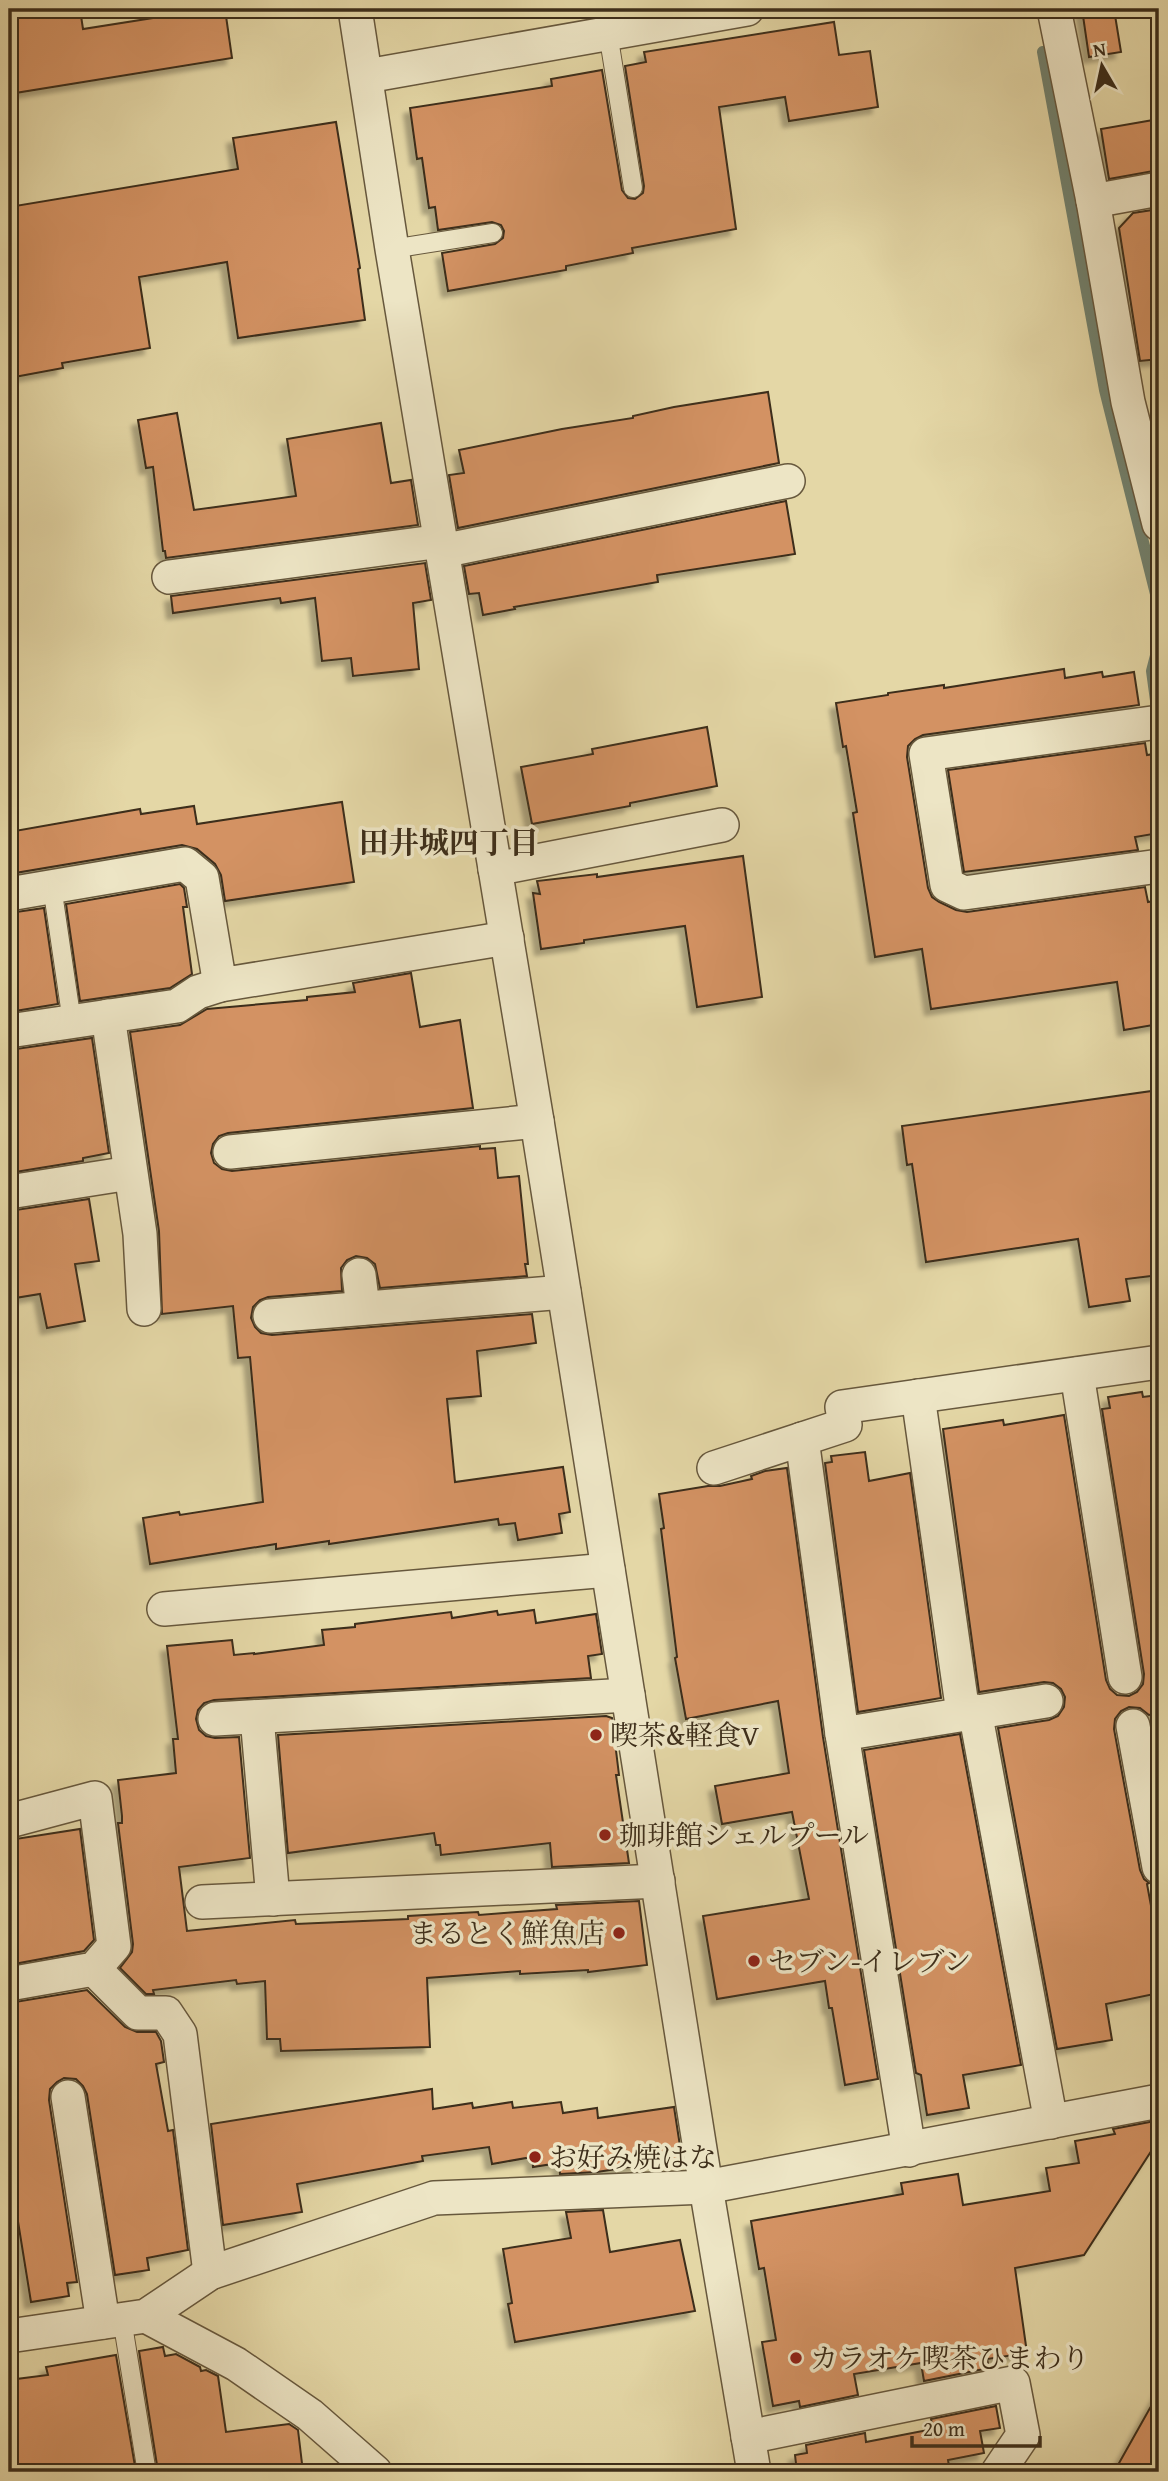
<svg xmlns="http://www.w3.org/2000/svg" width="1168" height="2481" font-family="'Gentium Book Plus','Noto Serif JP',serif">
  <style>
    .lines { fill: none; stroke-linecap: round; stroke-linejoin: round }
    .stream { stroke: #72826f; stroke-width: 12 }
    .building { fill: #d39264; stroke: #3d2e1a; stroke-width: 2; filter: url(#shadow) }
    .service-casing { stroke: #67583d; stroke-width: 20 }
    .minor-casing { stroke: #67583d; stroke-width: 36 }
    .service { stroke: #ede5c5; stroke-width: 18 }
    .minor { stroke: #ede5c5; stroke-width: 33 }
    .poi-dot { fill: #8f2418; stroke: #ede5c5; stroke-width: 2.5 }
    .labels { text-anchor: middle; stroke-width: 7; stroke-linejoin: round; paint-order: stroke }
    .poi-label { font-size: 28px; fill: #3d2e1a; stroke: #ede5c5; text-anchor: start }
    .neighbourhood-label { font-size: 30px; font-weight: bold; fill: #3d2e1a; stroke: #ede5c5 }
  </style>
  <defs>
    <filter id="shadow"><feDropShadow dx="-6" dy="6" stdDeviation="2" flood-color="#0004"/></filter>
  </defs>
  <rect width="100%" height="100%" fill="#e4d7a6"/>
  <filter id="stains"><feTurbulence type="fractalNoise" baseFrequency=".00286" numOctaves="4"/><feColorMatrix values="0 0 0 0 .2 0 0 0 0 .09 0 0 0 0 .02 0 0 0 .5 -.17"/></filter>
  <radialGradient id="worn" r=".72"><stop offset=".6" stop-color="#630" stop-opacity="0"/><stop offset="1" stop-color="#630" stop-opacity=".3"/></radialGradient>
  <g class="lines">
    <g class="stream">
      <path d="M1043,52L1105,390L1159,606"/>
      <path d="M1157,708L1152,671L1159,644"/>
    </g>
  </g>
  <g class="building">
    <path d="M9,9H80L83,29L210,9H225L232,58L9,94Z"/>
    <path d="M1082,9H1114L1121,52L1089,57Z"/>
    <path d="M834,22L839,55L870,51L878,107L789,121L785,97L719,107L736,229L632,248L633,253L566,266V270L448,291L442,253L495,244L503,238L504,231L501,225L492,222L438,230L435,207L429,208L422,158L417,159L410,108L552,86L551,79L602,70L622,190L628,198L635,199L643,193L644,186L625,66L646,62L644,52Z"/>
    <path d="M1159,119V170L1109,179L1101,129Z"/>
    <path d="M336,122L360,268L358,269L365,320L238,338L227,262L139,277L150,348L62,363L63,368L9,378V207L238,169L233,138Z"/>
    <path d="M1159,209V359L1140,361L1119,228L1133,213Z"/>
    <path d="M768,392L779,463L458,528L449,475L464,473L459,450L562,429L633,418V416L674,407Z"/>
    <path d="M177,413L194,510L296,496L287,439L381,423L391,483L411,480L418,525L166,558L165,551H163L153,467L146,468L138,420Z"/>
    <path d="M786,501L795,554L657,575L658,582L514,607L515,609L483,615L479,593L469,594L464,566Z"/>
    <path d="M425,563L431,600L413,603L419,669L353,676L351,658L322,661L315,598L281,603L280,598L173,613L171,596Z"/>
    <path d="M1064,669L1065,678L1102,672L1103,677L1134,672L1139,705L923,735L915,739L908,746L907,757L928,888L932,897L939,902L956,910L967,912L1145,887L1148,902L1159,900V1024L1124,1030L1117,982L931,1009L922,949L875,957L853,813L857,812L846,746L843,747L836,703L888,695V693L944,685V688Z"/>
    <path d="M707,727L717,786L630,803V806L532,824L521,767L593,754L592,749Z"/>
    <path d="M1145,743L1147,755L1154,754L1159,790V833L1135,837L1138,850L964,872L948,770Z"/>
    <path d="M342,802L354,882L225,901L221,875L215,864L197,849L182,845L9,874V832L140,809L141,814L194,806L197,824Z"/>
    <path d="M743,856L762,997L697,1007L685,926L584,940V943L541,949L533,893L540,894L537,881L597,874V877Z"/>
    <path d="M180,884L184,888L187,907H183L192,974L170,988L80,1001L66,904Z"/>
    <path d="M44,908L58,1004L9,1012V913Z"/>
    <path d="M411,973L420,1027L460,1020L473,1108L228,1133L219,1136L213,1144L211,1153L214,1163L222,1169L232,1171L480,1146V1149L495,1148L498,1178L519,1176L528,1264H525L527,1276L380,1288L375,1264L367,1258L356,1256L347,1260L341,1268L342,1291L268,1297L260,1300L253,1307L251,1318L255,1327L261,1333L272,1335L532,1314L536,1343L477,1351L481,1396L447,1399L455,1482L563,1467L570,1512L559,1514L562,1533L518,1540L515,1523L499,1525L498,1519L329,1544V1541L276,1549V1544L150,1564L143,1518L179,1512L180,1515L263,1502L250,1357L238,1358L233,1306L162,1314L159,1231L130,1032L180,1025L207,1009L307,1000V997L355,992L353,983Z"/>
    <path d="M92,1038L109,1153L83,1158V1161L9,1173V1123L15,1122L9,1085V1050Z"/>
    <path d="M1159,1090V1275L1126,1279L1130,1301L1089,1307L1078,1239L926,1262L912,1164L907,1165L902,1126Z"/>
    <path d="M89,1199L99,1261L75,1264L85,1321L47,1328L40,1294L9,1299V1211Z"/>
    <path d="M1142,1392L1143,1397L1159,1395V1713L1149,1715L1140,1708L1129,1707L1121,1711L1115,1719L1114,1729L1140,1870L1144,1879L1149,1883L1147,1884L1159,1949V1993L1106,2004L1112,2040L1057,2049L998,1728L1049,1720L1058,1716L1064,1707L1065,1697L1061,1689L1053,1683L1044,1682L979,1692L943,1429L1003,1420L1004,1425L1064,1415L1106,1680L1110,1689L1117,1695L1129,1696L1137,1692L1143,1684L1144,1674L1102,1409L1110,1408L1108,1397Z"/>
    <path d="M865,1452L869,1481L910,1473L941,1698L858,1712L825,1463L832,1462L831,1456Z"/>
    <path d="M787,1468L823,1737L878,2079L845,2085L832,2008H829L825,1981L717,1999L703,1916L809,1899L792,1812L722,1824L715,1786L789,1773L778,1701L686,1719L675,1658L677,1657L661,1529L664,1528L659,1494L708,1486H720L752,1479L751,1476L765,1471Z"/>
    <path d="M534,1610L536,1623L596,1614L602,1654L588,1656L591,1678L214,1700L204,1703L198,1710L196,1719L199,1730L206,1736L215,1738L239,1737L250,1858L179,1867L187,1931L295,1920L296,1924L408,1919V1916L478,1912L479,1915L557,1909L556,1905L639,1901L647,1965L588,1972V1970L520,1974V1971L427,1978L430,2047L281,2051L280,2039H267L265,1981L237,1984L236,1980L153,1990L154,1994H146L120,1968L132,1952L133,1944L118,1823H122V1816L118,1780L176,1773L173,1739H178L167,1646L232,1640L234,1655L254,1653V1654L324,1645L322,1630L355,1627V1624L451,1612L452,1618L497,1611L498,1615Z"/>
    <path d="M606,1716L612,1718L619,1775H616L629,1863L552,1867L550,1843L441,1855L440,1845H436L434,1833L288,1853L278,1735Z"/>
    <path d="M960,1734L1021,2065L963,2075L969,2108L927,2115L921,2075L916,2073L864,1750Z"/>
    <path d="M80,1829L94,1940L84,1951L14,1964L9,1926V1902H14L9,1863V1840Z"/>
    <path d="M87,1990L125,2027L137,2032H156L161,2041L164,2062L156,2064L168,2131L173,2130L188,2250L147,2258L149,2270L115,2275L87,2094L83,2086L76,2079L64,2078L57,2082L50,2089L49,2100L77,2282L67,2283L69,2296L31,2302L15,2203L9,2204V2071L14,2070L9,2033V2003Z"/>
    <path d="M432,2089L433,2109L472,2103L473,2108L512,2102L513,2108L561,2102L563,2113L597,2108L598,2118L674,2107L682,2159L597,2172L560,2174L559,2163L533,2167L532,2157L492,2164L489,2147L422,2156L423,2161L297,2184L302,2212L223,2225L211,2124Z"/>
    <path d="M1155,2121L1159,2139L1084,2255L1015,2268L1027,2353L987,2359L989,2368L924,2381L921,2363L854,2374L858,2395L800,2407L799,2401L773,2406L762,2342L776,2340L764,2268L759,2269L751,2221L903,2194L901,2183L958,2174L963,2205L1050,2191L1046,2168L1079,2163L1075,2141L1115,2134L1113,2129Z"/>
    <path d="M603,2210L610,2252L680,2240L695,2311L515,2342L508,2304L512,2303L503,2249L571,2238L566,2212Z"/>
    <path d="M163,2347L165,2356L176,2354L200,2367L201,2371L206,2370L218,2376L226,2432L289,2424L298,2430L303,2472H156L157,2465L139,2351Z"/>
    <path d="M116,2355L136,2472H59L58,2465L9,2472V2380L48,2375L46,2367Z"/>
    <path d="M1159,2392V2472H1114Z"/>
    <path d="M996,2406L1000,2428L980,2431L984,2453L948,2460L950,2472H797L795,2455L807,2453L806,2445L865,2433L866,2442L933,2429L931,2419Z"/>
  </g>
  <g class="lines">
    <defs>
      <g id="service">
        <path d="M608,33L633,188"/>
        <path d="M392,249L493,233"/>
        <path d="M52,886L72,1022"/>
        <path d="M122,2319L146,2467"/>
      </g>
      <g id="minor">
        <path d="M355,9L392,249L537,1121L706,2187L754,2472"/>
        <path d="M1054,9L1093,201L1128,402L1159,524"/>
        <path d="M367,76L747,9"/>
        <path d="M1093,201L1159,189"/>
        <path d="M442,551L788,481"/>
        <path d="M169,577L442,541"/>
        <path d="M1159,722L926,754L947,885L964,893L1159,866"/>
        <path d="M495,869L722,825"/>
        <path d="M9,894L185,864L202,878L220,985L507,938"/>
        <path d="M108,1016L140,1234L144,1309"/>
        <path d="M9,1031L177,1006L198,992L220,985"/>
        <path d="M230,1152L537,1121"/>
        <path d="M9,1192L130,1173"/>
        <path d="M359,1275L363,1308"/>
        <path d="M270,1316L564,1292"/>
        <path d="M1077,1374L1125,1677"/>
        <path d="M918,1396L963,1713"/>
        <path d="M802,1439L842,1734L909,2150"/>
        <path d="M714,1468L845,1425L842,1407L1159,1362"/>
        <path d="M164,1609L608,1570"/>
        <path d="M975,1711L1051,2122"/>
        <path d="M257,1717L273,1899"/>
        <path d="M215,1719L628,1695"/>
        <path d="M1133,1726L1159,1867"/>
        <path d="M842,1734L1046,1701"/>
        <path d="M9,1821L95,1798L114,1946L94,1969L9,1984"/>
        <path d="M202,1902L658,1881"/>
        <path d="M94,1969L138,2013H166L180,2034L210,2273"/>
        <path d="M68,2097L103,2322"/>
        <path d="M146,2316L236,2364L310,2415L375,2472"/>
        <path d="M9,2336L146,2316L210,2273L434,2198L706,2187L1159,2101"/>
        <path d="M748,2437L1013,2383L1023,2435L998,2472"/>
      </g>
    </defs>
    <use href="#service" class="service-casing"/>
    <use href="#minor" class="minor-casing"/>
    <use href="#service" class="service"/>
    <use href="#minor" class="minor"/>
  </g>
  <g class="poi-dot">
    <circle cx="596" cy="1735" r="7"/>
    <circle cx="605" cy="1835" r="7"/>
    <circle cx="619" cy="1933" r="7"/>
    <circle cx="754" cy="1961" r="7"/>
    <circle cx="535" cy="2157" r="7"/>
    <circle cx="796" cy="2358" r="7"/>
  </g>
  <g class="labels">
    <g class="poi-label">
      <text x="610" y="1745">喫茶&amp;軽食V</text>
      <text x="619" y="1845">珈琲館シェルプール</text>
      <text x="605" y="1943" text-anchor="end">まるとく鮮魚店</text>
      <text x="768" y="1971">セブン-イレブン</text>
      <text x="549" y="2167">お好み焼はな</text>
      <text x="810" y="2368">カラオケ喫茶ひまわり</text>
    </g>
    <g class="neighbourhood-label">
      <text x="449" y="853">田井城四丁目</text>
    </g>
  </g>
  <rect width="1168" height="2481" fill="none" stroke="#e4d7a6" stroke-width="35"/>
  <rect x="10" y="10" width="1147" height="2460" fill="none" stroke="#3d2e1a" stroke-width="3.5"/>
  <rect x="18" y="18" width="1133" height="2446" fill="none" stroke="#3d2e1a" stroke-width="2"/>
  <g transform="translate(1102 66) rotate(351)" stroke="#ede5c5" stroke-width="5" paint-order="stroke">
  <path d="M0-5L12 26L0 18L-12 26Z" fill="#3d2e1a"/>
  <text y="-10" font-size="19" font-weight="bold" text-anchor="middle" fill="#3d2e1a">N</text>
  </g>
  <path d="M912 2436v10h128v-10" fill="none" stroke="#3d2e1a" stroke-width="3.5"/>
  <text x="923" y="2436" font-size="21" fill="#3d2e1a" stroke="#ede5c5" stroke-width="5" paint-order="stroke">20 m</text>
  <rect width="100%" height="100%" filter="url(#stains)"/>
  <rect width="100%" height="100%" fill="url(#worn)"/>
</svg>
